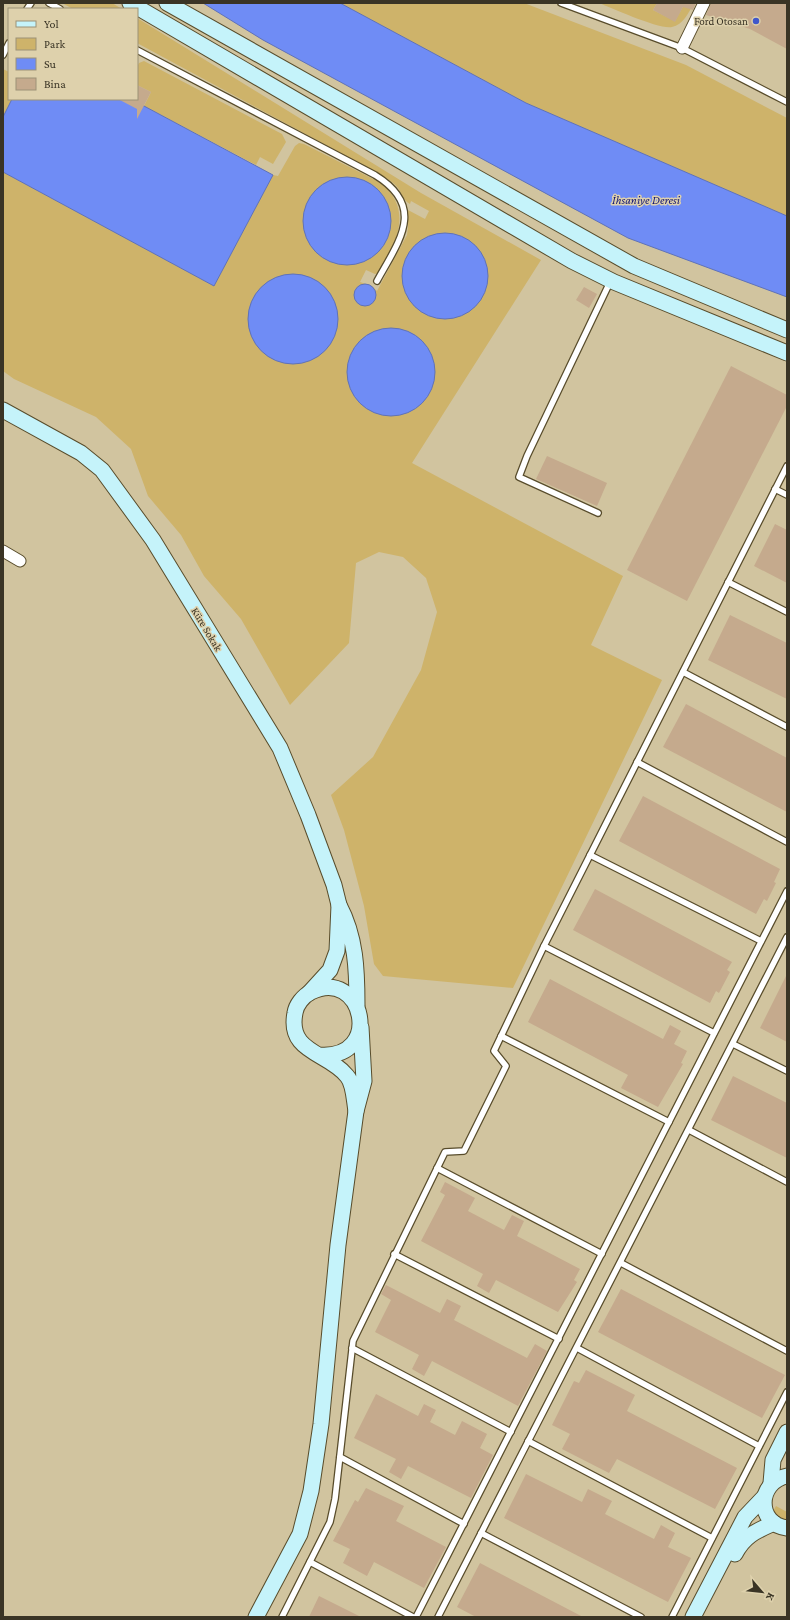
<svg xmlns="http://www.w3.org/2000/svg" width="790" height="1620" font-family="'Crimson Pro',serif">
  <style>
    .green { fill: #ceb36a }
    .water { fill: #6f8cf5; stroke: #5f72b7 }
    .building { fill: #c5aa8d }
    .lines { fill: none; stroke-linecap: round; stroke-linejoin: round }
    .lane-casing { stroke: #584c2b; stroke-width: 8 }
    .street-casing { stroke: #584c2b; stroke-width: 13 }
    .secondary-casing { stroke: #584c2b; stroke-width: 17 }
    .lane { stroke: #fff; stroke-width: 5.5 }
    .street { stroke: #fff; stroke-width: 11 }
    .secondary { stroke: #c5f3fa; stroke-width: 15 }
    .poi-dot { fill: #4057cb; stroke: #ded1ac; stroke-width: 1.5 }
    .labels { text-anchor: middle; stroke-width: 3; stroke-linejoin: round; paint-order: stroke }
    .poi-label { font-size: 11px; fill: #3a3425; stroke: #ded1ac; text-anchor: end }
    .street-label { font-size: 11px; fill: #3a3425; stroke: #ded1ac }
    .water-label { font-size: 12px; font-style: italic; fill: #121571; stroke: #ded1ac }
  </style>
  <rect width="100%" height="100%" fill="#d1c49f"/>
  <g class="green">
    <path d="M62,3H112L122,9H73Z"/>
    <path d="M340,3H524L686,65L787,118V216L526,103Z"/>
    <path d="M599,3H657L653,10L675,21L685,3H694C689,12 683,25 672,27C660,30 612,8 599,3Z"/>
    <path d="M137,18L421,193L541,260L412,463L623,576L591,645L662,680L513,988L383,976L374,964L364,906L344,830L331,795L373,757L421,670L437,612L426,578L403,557L379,552L356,563L349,643L290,705L241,619L204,576L181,535L148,496L131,449L96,417L14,379L3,371V172L214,286L273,175L278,176L295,146L299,143L304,144L381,183C414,211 396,242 379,273L375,274L366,270L360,282L372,286L377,291L407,235L408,227V210L425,219L429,211L411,201L410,204C403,200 402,194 398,188C392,180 382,176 374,171L137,43Z"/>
    <path d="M144,61L282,134L286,142L273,164L260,157L256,165L144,106L151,92L137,85V67L139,63Z"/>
    <path d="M3,69L9,72V99H12L3,117Z"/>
    <path d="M776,1506L787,1512V1521L772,1513Z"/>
  </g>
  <g class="water">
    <path d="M203,3H340L526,103L787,216V297L628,238L263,40Z"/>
    <path d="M12,99H127L144,106L273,175L214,286L3,172V117Z"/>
    <circle cx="347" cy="221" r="44"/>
    <circle cx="445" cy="276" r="43"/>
    <circle cx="293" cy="319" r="45"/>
    <circle cx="365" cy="295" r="11"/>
    <circle cx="391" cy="372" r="44"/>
  </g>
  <g class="building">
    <path d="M657,3H696L693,10L683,7L675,22L653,10Z"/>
    <path d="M711,3H787V49L750,29L706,15Z"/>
    <path d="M137,85L151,92L137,119V109L118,99H137Z"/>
    <path d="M584,287L597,294L589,308L576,300Z"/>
    <path d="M731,366L787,395V406L687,601L627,570Z"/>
    <path d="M547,456L607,483L597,506L536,479Z"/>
    <path d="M775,524L787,530V583L754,566Z"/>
    <path d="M730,615L787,643V699L708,660Z"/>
    <path d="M686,704L787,758V812L663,747Z"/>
    <path d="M643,796L780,869L774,882L776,883L767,901L764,899L756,914L619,841Z"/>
    <path d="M595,889L732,962L727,970L730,972L719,993L716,991L710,1003L573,930Z"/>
    <path d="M787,974V1042L760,1028Z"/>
    <path d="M550,979L663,1039L670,1025L681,1031L674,1044L687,1051L681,1063L683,1064L658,1107L621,1088L628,1075L528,1022Z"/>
    <path d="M733,1076L787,1103V1158L711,1120Z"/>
    <path d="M445,1182L475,1198L468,1211L504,1230L512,1215L524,1221L517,1236L580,1269L574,1280L577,1282L558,1312L496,1280L489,1293L477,1286L483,1274L421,1241L445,1195L440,1192Z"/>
    <path d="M386,1285L440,1313L447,1299L461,1306L454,1320L527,1358L535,1344L547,1351L518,1406L432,1361L424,1376L412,1369L419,1355L375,1332L391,1300L381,1294Z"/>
    <path d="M621,1289L785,1375L762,1418L598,1332Z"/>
    <path d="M586,1370L635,1395L627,1411L737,1468L715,1509L617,1459L609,1473L562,1449L570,1434L552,1425L574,1381L579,1383Z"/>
    <path d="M376,1394L418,1416L424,1404L436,1410L430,1422L455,1435L462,1421L487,1434L480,1448L493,1455L471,1498L408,1466L401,1479L389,1472L396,1459L354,1438Z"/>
    <path d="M526,1474L582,1502L588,1489L612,1501L605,1514L654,1539L661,1525L675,1533L668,1547L691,1558L668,1602L504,1518Z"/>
    <path d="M366,1488L404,1506L396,1521L446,1547L424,1588L374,1562L367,1576L343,1563L350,1549L333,1541L355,1500L358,1502Z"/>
    <path d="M480,1563L583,1617H476L457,1607Z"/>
    <path d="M319,1596L361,1617H309Z"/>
  </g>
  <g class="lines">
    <defs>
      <g id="lane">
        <path d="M49,3L60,9"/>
        <path d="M561,3L682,48L787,102"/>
        <path d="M27,9L31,3"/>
        <path d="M137,50L375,175C427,207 399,241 377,281"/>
        <path d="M3,55L9,43"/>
        <path d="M775,489L787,495"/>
        <path d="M598,513L519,477L527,456L611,280"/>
        <path d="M728,582L787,612"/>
        <path d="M683,672L787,727"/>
        <path d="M637,762L787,842"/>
        <path d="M590,855L761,941"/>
        <path d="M544,946L714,1033"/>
        <path d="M501,1036L669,1122"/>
        <path d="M733,1044L787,1071"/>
        <path d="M689,1130L787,1182"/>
        <path d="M437,1168L602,1254"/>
        <path d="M394,1254L559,1339"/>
        <path d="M621,1263L787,1351"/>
        <path d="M352,1348L511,1432"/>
        <path d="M577,1348L759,1446"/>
        <path d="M528,1441L712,1538"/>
        <path d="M340,1457L464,1524"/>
        <path d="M481,1533L641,1617"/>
        <path d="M310,1562L413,1617"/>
        <path d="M282,1617L330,1522L335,1499L353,1341L445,1152L464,1151L506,1066L494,1051L544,946L787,466"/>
        <path d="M416,1617L787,891"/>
        <path d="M438,1617L787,937"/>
        <path d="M672,1617L787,1392"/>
      </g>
      <g id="street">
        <path d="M682,48L704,3"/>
        <path d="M3,551L20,561"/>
      </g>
      <g id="secondary">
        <path d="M130,3L572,261L614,282L787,353"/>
        <path d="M167,3L634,266L787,330"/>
        <path d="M3,410L81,453L102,470L153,540L280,748L308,815L334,885L339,905"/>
        <path d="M309,993L330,970L337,951L339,905C356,937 357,970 357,1005"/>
        <path d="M319,1055C385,1060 363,966 311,992C303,996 296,1005 295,1013C287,1053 328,1052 347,1076C354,1084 354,1100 356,1111L364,1081L361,1027"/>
        <path d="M787,1476C757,1482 756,1524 787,1528"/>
        <path d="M771,1483L773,1460L787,1432"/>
        <path d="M735,1554C744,1536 756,1531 774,1523"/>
        <path d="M256,1617L300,1534L311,1491L321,1424L338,1245L356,1111"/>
        <path d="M693,1617L745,1517L764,1497"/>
      </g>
    </defs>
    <use href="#lane" class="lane-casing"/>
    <use href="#street" class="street-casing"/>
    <use href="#secondary" class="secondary-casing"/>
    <use href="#lane" class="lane"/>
    <use href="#street" class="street"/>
    <use href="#secondary" class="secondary"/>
  </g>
  <circle class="poi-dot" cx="756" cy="21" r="4"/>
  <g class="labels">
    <g class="poi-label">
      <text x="748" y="25">Ford Otosan</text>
    </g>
    <g class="street-label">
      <text transform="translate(207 629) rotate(59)" y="4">Küre Sokak</text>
    </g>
    <g class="water-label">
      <text x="646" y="204">İhsaniye Deresi</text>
    </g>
  </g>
  <rect width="790" height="1620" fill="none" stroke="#3a3425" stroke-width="8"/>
  <rect x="8" y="8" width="130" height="92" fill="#ded1ac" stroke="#9c9276"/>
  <rect x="16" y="21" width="20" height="6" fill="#c5f3fa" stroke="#9c9276"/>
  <text x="44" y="28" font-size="12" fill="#3a3425">Yol</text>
  <rect x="16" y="38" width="20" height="12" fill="#ceb36a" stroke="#9c9276"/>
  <text x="44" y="48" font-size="12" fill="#3a3425">Park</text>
  <rect x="16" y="58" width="20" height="12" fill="#6f8cf5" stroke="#9c9276"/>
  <text x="44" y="68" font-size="12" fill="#3a3425">Su</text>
  <rect x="16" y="78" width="20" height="12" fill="#c5aa8d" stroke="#9c9276"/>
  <text x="44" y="88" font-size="12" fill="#3a3425">Bina</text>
  <g transform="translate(762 1592) rotate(118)" stroke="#ded1ac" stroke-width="3" paint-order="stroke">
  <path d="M0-3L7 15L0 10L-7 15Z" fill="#3a3425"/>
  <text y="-6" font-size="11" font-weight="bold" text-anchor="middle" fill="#3a3425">K</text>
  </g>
</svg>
